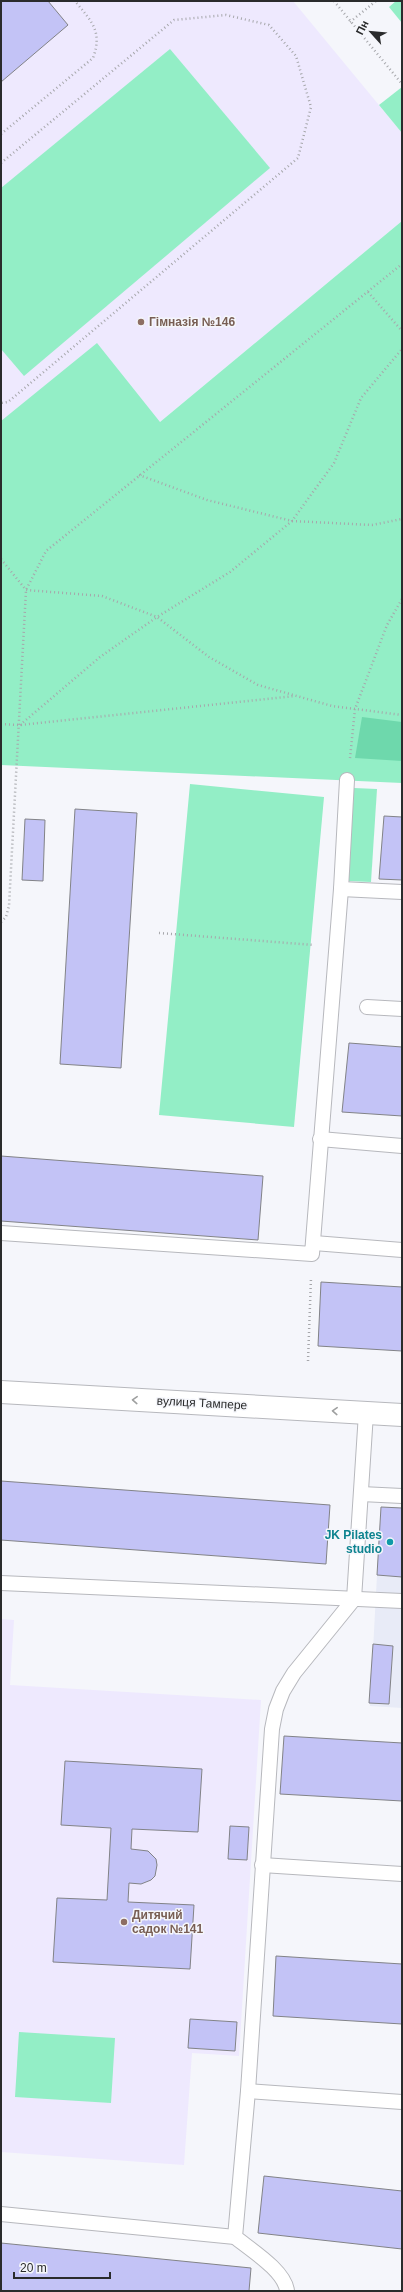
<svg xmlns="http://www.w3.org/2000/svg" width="403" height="2292" font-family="Helvetica,sans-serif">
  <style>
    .built { fill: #e8ebf7 }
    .education { fill: #eee9fe }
    .green { fill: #93eec6 }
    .forest { fill: #6ed8ac }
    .building { fill: #c3c3f6; stroke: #828387 }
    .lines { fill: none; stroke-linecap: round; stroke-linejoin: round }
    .lane-casing { stroke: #b7b8bd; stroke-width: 16 }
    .street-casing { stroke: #b7b8bd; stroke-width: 24 }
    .path { stroke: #a6a7ab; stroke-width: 2.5; stroke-dasharray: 1 3; stroke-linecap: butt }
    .lane { stroke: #fff; stroke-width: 14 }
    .street { stroke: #fff; stroke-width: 22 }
    .oneway { stroke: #9fa0a0 }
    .education-dot { fill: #8d6e63; stroke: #f5f6fb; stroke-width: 1.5 }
    .culture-dot { fill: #0f9aa8; stroke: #f5f6fb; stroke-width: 1.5 }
    .labels { text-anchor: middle; stroke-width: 3; stroke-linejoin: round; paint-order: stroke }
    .education-label { font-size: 12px; font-weight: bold; fill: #785e54; stroke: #f5f6fb; text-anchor: start }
    .street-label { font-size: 12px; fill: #2a2b2c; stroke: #f5f6fb }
    .culture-label { font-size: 12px; font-weight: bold; fill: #0d838f; stroke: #f5f6fb; text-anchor: end }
  </style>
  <rect width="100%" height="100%" fill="#f5f6fb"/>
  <path class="built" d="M377,1575L402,1577V1708L370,1706Z"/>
  <g class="education">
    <path d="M1,1H293L402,133V221L160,422L1,531Z"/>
    <path d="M1,1619L14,1620L10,1685L261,1700L239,2056L192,2053L184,2165L1,2152Z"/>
  </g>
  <g class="green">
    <path d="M396,1H402V23L389,7Z"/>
    <path d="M170,49L270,168L24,376L1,349V188Z"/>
    <path d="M402,87V133L379,105Z"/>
    <path d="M402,221V783L1,765V421L97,343L160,422Z"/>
    <path d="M190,784L324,797L294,1127L159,1115Z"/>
    <path d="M354,788L377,789L371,882L348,881Z"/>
    <path d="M19,2032L115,2038L111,2103L15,2097Z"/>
  </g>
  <path class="forest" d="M362,717L402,722V761L355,758Z"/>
  <g class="building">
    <path d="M1,1H48L68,25L1,82Z"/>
    <path d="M75,809L137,813L121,1068L60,1064Z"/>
    <path d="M384,816L402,817V880L379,879Z"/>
    <path d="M25,819L45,820L43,881L22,880Z"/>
    <path d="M349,1043L402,1047V1116L342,1112Z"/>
    <path d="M1,1156L263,1176L258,1240L1,1221Z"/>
    <path d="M321,1282L402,1287V1351L318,1346Z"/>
    <path d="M1,1481L330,1505L326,1564L1,1540Z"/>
    <path d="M381,1507L402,1508V1577L377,1575Z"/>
    <path d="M373,1644L393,1646L389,1704L369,1703Z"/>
    <path d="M284,1736L402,1743V1801L280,1794Z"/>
    <path d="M65,1761L202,1769L198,1832L132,1829L131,1849L148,1851L156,1859L157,1865L155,1876L151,1880L141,1884L129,1883L128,1902L194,1905L190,1969L53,1962L57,1898L107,1900L111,1828L61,1825Z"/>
    <path d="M230,1826L249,1827L247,1860L228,1859Z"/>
    <path d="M276,1956L402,1964V2024L273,2016Z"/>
    <path d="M190,2019L237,2022L235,2051L188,2048Z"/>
    <path d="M264,2176L402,2191V2249L258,2233Z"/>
    <path d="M1,2243L251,2268L249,2291H1Z"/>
  </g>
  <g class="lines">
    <defs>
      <g id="lane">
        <path d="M341,889L402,892"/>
        <path d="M367,1007L402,1009"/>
        <path d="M320,1139L402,1146"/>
        <path d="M1,1233L312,1254L341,889L347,780"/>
        <path d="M314,1243L402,1250"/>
        <path d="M361,1494L402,1496"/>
        <path d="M1,1583L402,1601"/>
        <path d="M262,1865L402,1874"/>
        <path d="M248,2091L402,2102"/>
        <path d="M1,2214L235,2237"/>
        <path d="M287,2291C285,2271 251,2250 235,2237L248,2091L272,1729L276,1709L283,1691L294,1673L354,1599L366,1413"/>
      </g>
      <path id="street" d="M1,1392L402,1415"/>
    </defs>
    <use href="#lane" class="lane-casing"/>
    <use href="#street" class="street-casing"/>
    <g class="path">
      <path d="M334,1L402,84"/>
      <path d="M350,22L376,1"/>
      <path d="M1,134L93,58C103,31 91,21 75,1"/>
      <path d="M1,163L174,20L226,15L269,25L296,56L311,107L298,158L8,402L1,403"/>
      <path d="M368,292L402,331"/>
      <path d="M139,475L207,500L292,521L372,525L402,519"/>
      <path d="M1,559L26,590L102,596L157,617L209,657L258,685L332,706L402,715"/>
      <path d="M1,724L20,725L295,696"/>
      <path d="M20,725L100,657L157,617L230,572L292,521L334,463L361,398L402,349"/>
      <path d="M350,758L355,709L387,625L402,599"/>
      <path d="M1,922L6,917L9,906L26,590L46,551L402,264"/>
      <path d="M159,933L314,945"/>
      <path d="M308,1361L311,1278"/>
    </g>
    <use href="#lane" class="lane"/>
    <use href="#street" class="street"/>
  </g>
  <defs><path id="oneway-chevron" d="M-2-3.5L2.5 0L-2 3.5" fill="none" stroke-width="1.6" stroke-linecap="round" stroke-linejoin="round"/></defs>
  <g class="oneway">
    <use href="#oneway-chevron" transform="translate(135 1400) rotate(-177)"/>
    <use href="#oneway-chevron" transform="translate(335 1411) rotate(-177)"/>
  </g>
  <g class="education-dot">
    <circle cx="141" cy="322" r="4"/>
    <circle cx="124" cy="1922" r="4"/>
  </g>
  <circle class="culture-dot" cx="390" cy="1542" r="4"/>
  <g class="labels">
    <g class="education-label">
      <text x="149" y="326">Гімназія №146</text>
      <text x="132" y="1919">Дитячий<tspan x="132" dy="14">садок №141</tspan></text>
    </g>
    <g class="street-label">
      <text transform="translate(202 1403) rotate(3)" y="4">вулиця Тампере</text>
    </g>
    <g class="culture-label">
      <text x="382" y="1539">JK Pilates<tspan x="382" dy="14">studio</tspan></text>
    </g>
  </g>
  <rect width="403" height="2292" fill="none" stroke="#2a2b2c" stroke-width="4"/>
  <g transform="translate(371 32) rotate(297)" stroke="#f5f6fb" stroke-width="3" paint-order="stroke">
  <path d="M0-3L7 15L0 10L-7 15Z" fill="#2a2b2c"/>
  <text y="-6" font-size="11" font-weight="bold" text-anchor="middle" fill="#2a2b2c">Пн</text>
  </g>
  <path d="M14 2272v6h96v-6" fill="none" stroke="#2a2b2c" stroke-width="2"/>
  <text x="20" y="2272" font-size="12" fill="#2a2b2c" stroke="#f5f6fb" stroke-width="3" paint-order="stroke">20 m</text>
</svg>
